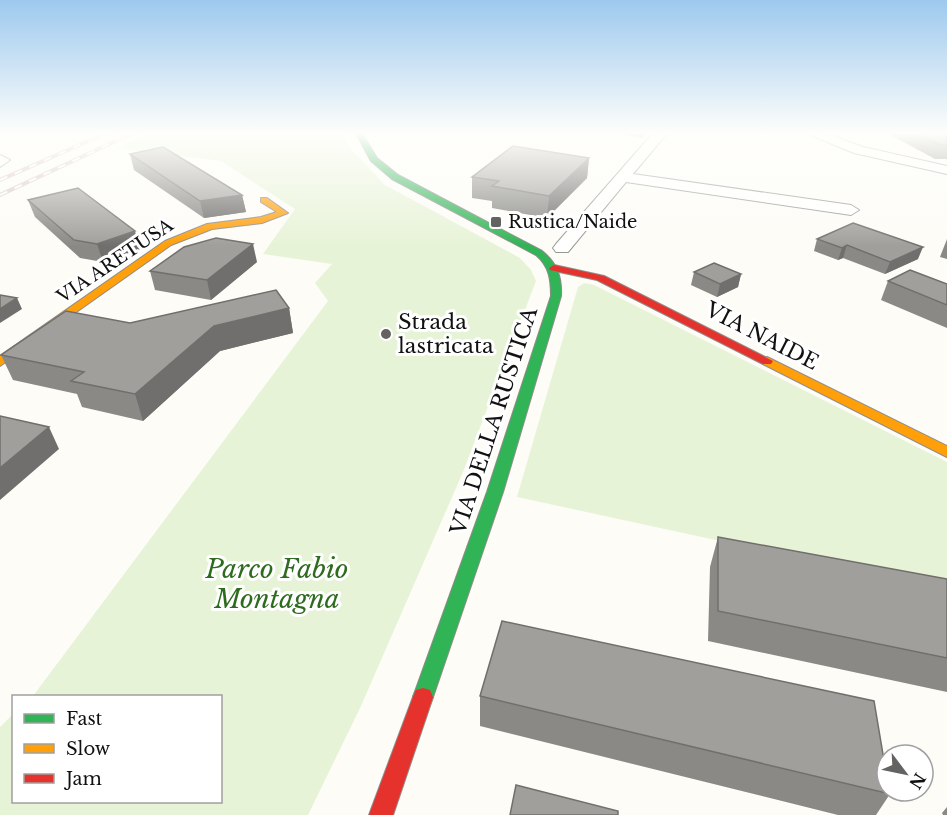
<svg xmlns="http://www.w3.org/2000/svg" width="947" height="815" font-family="'Libre Baskerville',serif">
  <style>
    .green { fill: #e7f3d7 }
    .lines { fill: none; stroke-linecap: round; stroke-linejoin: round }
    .street-casing { stroke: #979795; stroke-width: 2 }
    .fast-casing { stroke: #8e8d8b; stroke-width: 2 }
    .slow-casing { stroke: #8e8d8b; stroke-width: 2 }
    .jam-casing { stroke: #8e8d8b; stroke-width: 2 }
    .street { fill: #fffffe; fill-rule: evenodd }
    .fast { fill: #30b455; fill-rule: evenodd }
    .slow { fill: #ff9f0a; fill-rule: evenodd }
    .jam { fill: #e5322d; fill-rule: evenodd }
    .rail-casing { stroke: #d9c6c7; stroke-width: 4 }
    .rail { stroke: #fff; stroke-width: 2; stroke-dasharray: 8; stroke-linecap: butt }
    .wall { fill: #8a8986 }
    .shaded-wall { fill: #716f6d }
    .building { fill: #a19f9c; stroke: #716f6d; stroke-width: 1.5 }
    .poi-dot { fill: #646362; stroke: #fff; stroke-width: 2 }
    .labels { text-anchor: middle; stroke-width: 6; stroke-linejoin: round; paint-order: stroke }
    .far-poi-label { font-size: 18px; fill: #111; stroke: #fff; text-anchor: start }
    .far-street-label { font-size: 18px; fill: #111; stroke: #fff }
    .poi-label { font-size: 21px; fill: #111; stroke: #fff; text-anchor: start }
    .street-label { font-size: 21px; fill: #111; stroke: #fff }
    .near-park-label { font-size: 26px; font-style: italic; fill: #2f6b1f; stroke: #fff }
  </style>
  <rect width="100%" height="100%" fill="#fdfcf7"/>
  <g class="green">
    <path d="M151,132H343L349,147L385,185L520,258L531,270L536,281L463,472L361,706L308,815H0V727L13,714L14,802H220V696H33L328,301L315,283L332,264L263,254L295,209L221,161L118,148Z"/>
    <path d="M584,283L594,285L947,462V590L517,497L578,287Z"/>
  </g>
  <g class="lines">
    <defs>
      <g id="street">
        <path d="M654,132H668L633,174L851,205L859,210L851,215L626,182L568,252H556L553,248L556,244Z"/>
        <path d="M803,132H822L863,147L947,166V174L854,153Z"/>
        <path d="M0,155L10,160L0,167Z"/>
      </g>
      <path id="fast" d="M355,132H361L377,158L398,175L542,251C557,263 562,277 561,296L503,492L433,697L430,704L423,706L416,704L413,697L487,492L551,296C551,279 549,266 536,255L392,179L371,161Z"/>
      <g id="slow">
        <path d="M261,198H267L288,213L262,223L212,229L171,245L0,366V356L165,241L207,224L261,217L277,212L261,202Z"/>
        <path d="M767,357L947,446V457L763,364L761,361Z"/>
      </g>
      <g id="jam">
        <path d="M554,265L604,276L773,361L771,364H763L597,280L550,270L549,268Z"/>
        <path d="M423,688L430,690L433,697L393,815H369L413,697L416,690Z"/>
      </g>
    </defs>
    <use href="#street" class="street-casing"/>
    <use href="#fast" class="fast-casing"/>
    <use href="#slow" class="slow-casing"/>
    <use href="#jam" class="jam-casing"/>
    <use href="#street" class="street"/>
    <use href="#fast" class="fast"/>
    <use href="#slow" class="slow"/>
    <use href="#jam" class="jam"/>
    <defs>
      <g id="rail">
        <path d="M0,180L109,132"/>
        <path d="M0,195L135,132"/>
      </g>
    </defs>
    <use href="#rail" class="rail-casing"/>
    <use href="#rail" class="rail"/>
  </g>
  <g class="wall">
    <path d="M605,132H648L643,138Z"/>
    <path d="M885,132H947V159H935Z"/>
    <path d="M130,154L242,195L246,212L204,218L134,170Z"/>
    <path d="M589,158L587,178L547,218L492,208V201L472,198V177Z"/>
    <path d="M28,200L140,249L103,262L80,258L35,217Z"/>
    <path d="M817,239L918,259L885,274L843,258L838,260L814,251Z"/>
    <path d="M947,239V259L940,257Z"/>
    <path d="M257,262L211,300L155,290L150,271Z"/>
    <path d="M694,272L741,274L738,287L717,297L691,285Z"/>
    <path d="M888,281L947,284V328L881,300Z"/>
    <path d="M289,308L293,333L220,351L143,421L82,407L77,394L13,380L1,355L130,323Z"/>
    <path d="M718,537L947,579V692L708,641L710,567Z"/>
    <path d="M480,696L890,794L876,815H838L480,726Z"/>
    <path d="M947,807V815H943L942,813Z"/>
  </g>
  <g class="shaded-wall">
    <path d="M589,158L587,178L547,218L549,196Z"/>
    <path d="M242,195L246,212L204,218L200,201Z"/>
    <path d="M135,231L140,249L103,262L97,244Z"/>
    <path d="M253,244L257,262L211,300L207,280Z"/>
    <path d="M847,245L843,258L838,260L842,248Z"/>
    <path d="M923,247L918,259L885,274L890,262Z"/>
    <path d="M741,274L738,287L717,297L720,284Z"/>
    <path d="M17,298L22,309L0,323V309Z"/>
    <path d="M289,308L293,333L220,351L143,421L135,394L214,326Z"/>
    <path d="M49,427L59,449L0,500V468Z"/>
  </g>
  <g class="building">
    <path d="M915,132H947V145H940Z"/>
    <path d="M513,146L589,158L549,196L492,186L499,181L472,177Z"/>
    <path d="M163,147L242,195L200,201L130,154Z"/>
    <path d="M78,188L135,231L97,244L74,240L28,200Z"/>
    <path d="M853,223L923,247L890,262L847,245L842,248L817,239Z"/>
    <path d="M216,238L253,244L207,280L150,271L184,247Z"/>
    <path d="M714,263L741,274L720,284L694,272Z"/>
    <path d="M910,270L947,284V305L888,281Z"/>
    <path d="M276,290L289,308L214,326L135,394L71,381L84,372L1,355L66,311L130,323Z"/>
    <path d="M0,295L17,298L0,309Z"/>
    <path d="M0,416L49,427L0,468Z"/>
    <path d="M718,537L947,579V658L718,611Z"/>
    <path d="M502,621L874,701L887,778V791H889L890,794L480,696Z"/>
    <path d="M516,785L618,811V815H510Z"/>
  </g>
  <linearGradient id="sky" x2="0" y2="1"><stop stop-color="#9dc9ee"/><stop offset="0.54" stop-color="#fefefb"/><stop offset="1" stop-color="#fefefb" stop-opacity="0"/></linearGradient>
  <rect width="947" height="246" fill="url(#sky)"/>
  <g class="poi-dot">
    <rect x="490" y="216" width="12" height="12" rx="3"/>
    <circle cx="386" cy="334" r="6"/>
  </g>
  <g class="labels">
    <g class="far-poi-label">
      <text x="508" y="228">Rustica/Naide</text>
    </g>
    <g class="far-street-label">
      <text transform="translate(115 261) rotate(-34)" y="6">VIA ARETUSA</text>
    </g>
    <g class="poi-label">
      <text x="398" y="329">Strada<tspan x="398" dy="24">lastricata</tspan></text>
    </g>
    <g class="street-label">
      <text transform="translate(762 336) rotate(27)" y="7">VIA NAIDE</text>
      <text transform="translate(494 421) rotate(-72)" y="7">VIA DELLA RUSTICA</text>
    </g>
    <g class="near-park-label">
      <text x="277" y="578">Parco Fabio<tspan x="277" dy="30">Montagna</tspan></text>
    </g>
  </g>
  <rect x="12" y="695" width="210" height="108" fill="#ffffff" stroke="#a0a0a0" stroke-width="1.5"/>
  <rect x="24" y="714" width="30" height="9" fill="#30b455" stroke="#a0a0a0" stroke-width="1.5"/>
  <text x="66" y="725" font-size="18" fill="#111111">Fast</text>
  <rect x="24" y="744" width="30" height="9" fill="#ff9f0a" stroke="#a0a0a0" stroke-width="1.5"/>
  <text x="66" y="755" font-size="18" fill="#111111">Slow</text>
  <rect x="24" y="774" width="30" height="9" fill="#e5322d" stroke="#a0a0a0" stroke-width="1.5"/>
  <text x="66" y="785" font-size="18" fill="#111111">Jam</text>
  <g transform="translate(905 773) rotate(122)"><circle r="28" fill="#ffffff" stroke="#a0a0a0" stroke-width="1.5"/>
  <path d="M0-4.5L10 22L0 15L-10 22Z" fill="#646362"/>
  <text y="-9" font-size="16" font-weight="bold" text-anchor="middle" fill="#111111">N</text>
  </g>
</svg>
